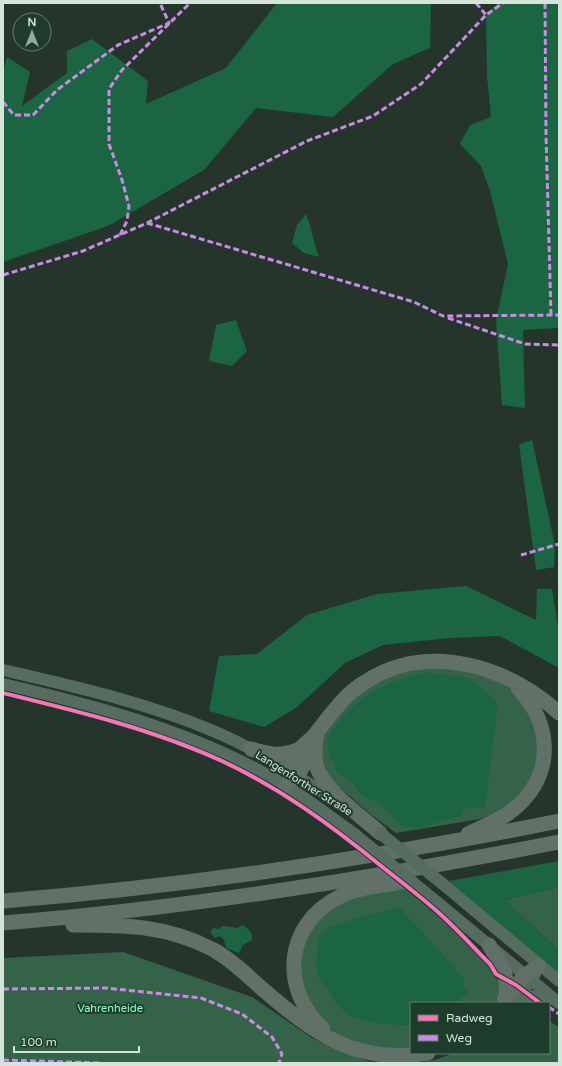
<svg xmlns="http://www.w3.org/2000/svg" width="562" height="1066" font-family="'Varela Round',sans-serif">
  <style>
    .green { fill: #356349 }
    .forest { fill: #1b6542 }
    .lines { fill: none; stroke-linecap: round; stroke-linejoin: round }
    .secondary { stroke: #576c60; stroke-width: 12 }
    .highway { stroke: #617168; stroke-width: 15 }
    .secondary-bridge { stroke: #576c60; stroke-width: 12 }
    .quiet { stroke: #ca8be6; stroke-width: 3; stroke-dasharray: 6 3; stroke-linecap: butt }
    .cycleway-casing { stroke: #1e3c2b; stroke-width: 6 }
    .cycleway { stroke: #fb73b8; stroke-width: 4 }
    .labels { text-anchor: middle; stroke-width: 4; stroke-linejoin: round; paint-order: stroke }
    .street-label { font-size: 11px; fill: #d3e4d9; stroke: #1e3c2b }
    .park-label { font-size: 11px; fill: #93fec2; stroke: #1e3c2b }
  </style>
  <rect width="100%" height="100%" fill="#25352c"/>
  <g class="green">
    <path d="M440,665L509,683L532,712L540,752L527,789L504,810L480,819L396,833L369,813L336,784L327,772L323,762L320,747L321,739L339,710L383,677Z"/>
    <path d="M403,887L437,915L472,948L488,964L497,979L502,982L500,994L495,1003H411V1050H379L336,1034L316,1017L297,971L310,925L343,903L363,894Z"/>
    <path d="M559,887V950L504,900Z"/>
    <path d="M123,952L252,997L312,1038L338,1050L371,1062L388,1063H3V958Z"/>
    <path d="M549,1021L559,1027V1063H417L438,1059L454,1053H549Z"/>
  </g>
  <g class="forest">
    <path d="M277,3H431L430,48L393,64L333,117L256,108L204,170L108,226L3,262V72L7,57L30,72L22,106L67,73V51L92,39L148,81L146,104L226,68Z"/>
    <path d="M498,3H559V328L523,330L525,408L502,405L496,320L508,264L490,191L481,166L460,144L470,125L491,117L487,76L486,15Z"/>
    <path d="M306,214C312,228 313,242 319,257L304,253L292,243L297,225Z"/>
    <path d="M236,320L247,351L232,366L209,361L216,325Z"/>
    <path d="M532,440L555,545L554,567L536,570L519,444Z"/>
    <path d="M466,586L536,620L537,589H552L559,634V668L500,636L450,638L383,645L345,663L296,708L264,727L209,711L219,656L257,654L307,615L377,594Z"/>
    <path d="M426,672L469,678L493,698L496,703L497,710L485,808L483,809L469,807L463,811L461,816L419,828L403,826L378,803L361,794L353,783L338,773L330,756L327,739C354,697 378,684 426,672Z"/>
    <path d="M559,861V887L504,900L559,950V974L512,937L449,881Z"/>
    <path d="M400,908L464,978L463,986L469,991L457,1003H411V1025C392,1025 359,1024 344,1011C340,1008 336,1003 334,999C333,998 332,995 332,994C320,982 315,974 317,957C317,949 318,937 324,931C334,922 384,912 400,908Z"/>
    <path d="M243,925L246,927L252,934V940L243,945L239,953L226,948L224,940L220,936L215,938L210,932L213,928L217,929L224,926L237,928Z"/>
  </g>
  <g class="lines">
    <g class="secondary">
      <path d="M3,670C76,687 149,703 218,733C261,752 302,778 341,805"/>
      <path d="M3,684C93,705 183,729 264,773C297,791 327,814 357,836"/>
      <path d="M444,885L559,981"/>
      <path d="M421,889L559,1003"/>
      <path d="M512,1000L530,996L553,999"/>
      <path d="M508,1002L523,990L535,974"/>
    </g>
    <g class="highway">
      <path d="M317,733C315,743 314,754 316,764C322,789 361,816 380,833"/>
      <path d="M251,749C270,755 283,757 302,748"/>
      <path d="M288,771C293,763 297,754 302,747C307,742 313,738 317,732C332,713 344,695 365,682C428,641 507,666 559,713"/>
      <path d="M286,786L297,776L315,747"/>
      <path d="M468,834C482,827 497,821 509,813C554,780 555,727 518,688"/>
      <path d="M3,901C190,886 375,858 559,821"/>
      <path d="M3,923C190,908 375,878 559,842"/>
      <path d="M73,925C125,925 167,925 214,950C231,960 245,973 259,986C311,1031 355,1066 428,1053"/>
      <path d="M489,945C502,967 508,970 506,997"/>
      <path d="M504,1000L525,975L539,966"/>
      <path d="M323,1029C280,989 284,925 339,897C358,887 381,886 402,882"/>
    </g>
    <g class="secondary-bridge">
      <path d="M380,833L444,885"/>
      <path d="M357,836L421,889"/>
    </g>
    <g class="quiet">
      <path d="M476,3L486,15"/>
      <path d="M545,3L546,135L551,315"/>
      <path d="M3,102L14,115H33L57,90L118,45L169,23L160,3"/>
      <path d="M147,223L414,302L443,316L559,315"/>
      <path d="M120,235L127,221L129,206L122,180L109,144V89L122,70L190,3"/>
      <path d="M3,275L83,251L147,223L307,141L373,116L421,84L486,15L503,3"/>
      <path d="M448,318L525,344L559,345"/>
      <path d="M521,555L559,544"/>
      <path d="M3,989L106,988L201,998L242,1014L272,1037L282,1054L279,1063"/>
      <path d="M549,1007L559,1014"/>
      <path d="M3,1060L102,1063"/>
    </g>
    <defs>
      <path id="cycleway" d="M3,693C77,711 152,729 222,761C280,788 331,825 380,865C400,881 420,896 439,913C457,929 473,947 490,964L496,974L516,985L540,1003"/>
    </defs>
    <use href="#cycleway" class="cycleway-casing"/>
    <use href="#cycleway" class="cycleway"/>
  </g>
  <g class="labels">
    <g class="street-label">
      <text transform="translate(304 783) rotate(32)" y="4">Langenforther Straße</text>
    </g>
    <g class="park-label">
      <text x="110" y="1012">Vahrenheide</text>
    </g>
  </g>
  <rect width="562" height="1066" fill="none" stroke="#d3e4d9" stroke-width="8"/>
  <rect x="410" y="1002" width="140" height="52" fill="#1e3c2b" stroke="#667f71"/>
  <rect x="418" y="1015" width="20" height="6" fill="#fb73b8" stroke="#667f71"/>
  <text x="446" y="1022" font-size="12" fill="#d3e4d9">Radweg</text>
  <rect x="418" y="1035" width="20" height="6" fill="#ca8be6" stroke="#667f71"/>
  <text x="446" y="1042" font-size="12" fill="#d3e4d9">Weg</text>
  <g transform="translate(32 32)"><circle r="19" fill="#1e3c2b" stroke="#667f71"/>
  <path d="M0-3L7 15L0 10L-7 15Z" fill="#96a79c"/>
  <text y="-6" font-size="11" font-weight="bold" text-anchor="middle" fill="#d3e4d9">N</text>
  </g>
  <path d="M14 1046v6h125v-6" fill="none" stroke="#d3e4d9" stroke-width="2"/>
  <text x="20" y="1046" font-size="12" fill="#d3e4d9" stroke="#1e3c2b" stroke-width="3" paint-order="stroke">100 m</text>
</svg>
